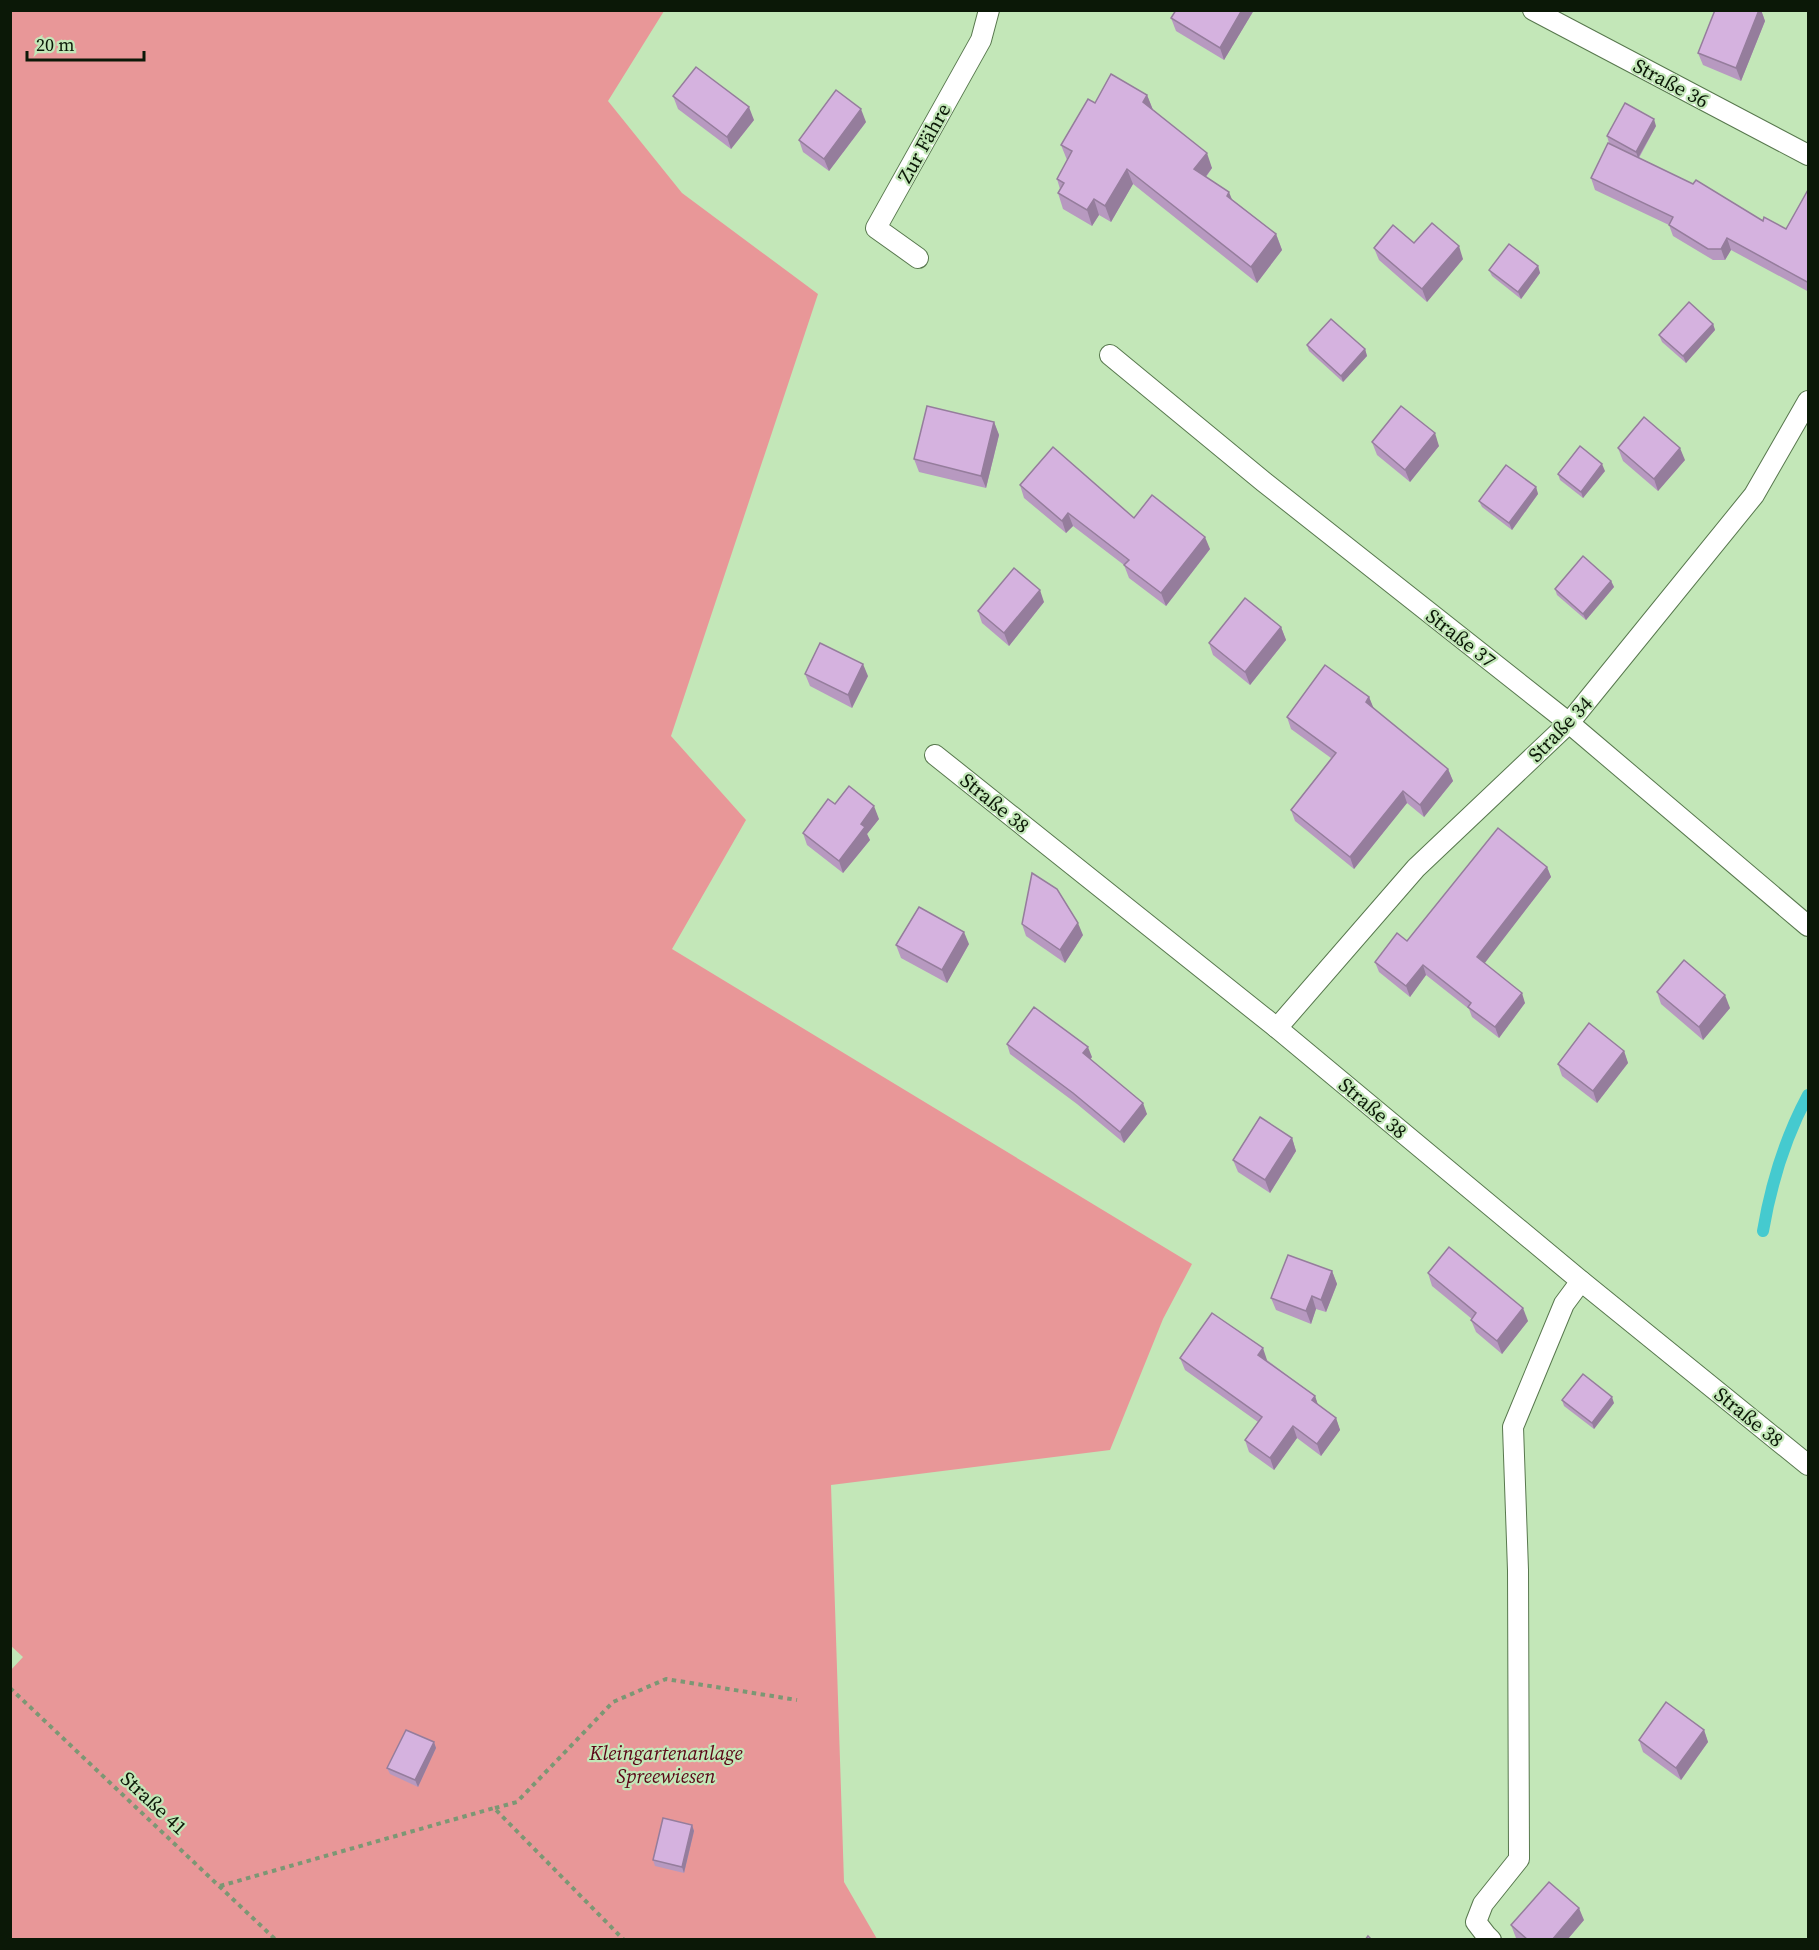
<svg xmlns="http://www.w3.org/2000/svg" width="1819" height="1950" font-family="'Source Serif 4',serif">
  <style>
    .green { fill: #e89798 }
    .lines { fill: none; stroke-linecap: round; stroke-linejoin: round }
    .stream { stroke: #45cacf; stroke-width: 12 }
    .service-casing { stroke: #58784e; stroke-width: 22 }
    .path { stroke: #7c9774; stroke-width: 4; stroke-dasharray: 4.5 4.5; stroke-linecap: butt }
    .service { stroke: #fff; stroke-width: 20 }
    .wall { fill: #b799c0 }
    .shaded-wall { fill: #957d9c }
    .building { fill: #d5b2df; stroke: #957d9c; stroke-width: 1.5 }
    .labels { text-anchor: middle; stroke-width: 4.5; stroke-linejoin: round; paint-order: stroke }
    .street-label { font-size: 20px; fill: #0b1807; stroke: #c3e7b8 }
    .park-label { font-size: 20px; font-style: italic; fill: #590416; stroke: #c3e7b8 }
  </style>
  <rect width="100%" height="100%" fill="#c3e7b8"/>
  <path class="green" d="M11,11H664L608,101L682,193L818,294L671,736L746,820L672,949L1192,1264L1163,1319L1110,1450L831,1485L844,1882L877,1939L11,1940L10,1671L23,1657L10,1645Z"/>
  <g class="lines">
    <path class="stream" d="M1763,1231C1771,1184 1786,1136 1808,1095"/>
    <defs>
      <g id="service">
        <path d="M1533,10L1808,155"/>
        <path d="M918,258L876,228L981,40L989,10"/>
        <path d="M1110,355L1264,482L1569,723L1808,926"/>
        <path d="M935,755L1277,1028L1581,1281L1808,1465"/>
        <path d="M1277,1028L1416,868L1569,723L1754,495L1808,401"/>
        <path d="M1491,1940L1486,1935L1476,1922L1483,1904L1519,1859L1518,1570L1513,1427L1564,1304L1581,1281"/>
      </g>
    </defs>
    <use href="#service" class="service-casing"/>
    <g class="path">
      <path d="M10,1688L276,1940"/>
      <path d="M495,1808L517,1802L613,1702L666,1679L797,1700"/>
      <path d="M220,1886L494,1808L624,1940"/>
    </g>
    <use href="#service" class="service"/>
  </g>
  <g class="wall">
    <path d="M1176,10H1254L1224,60L1176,31L1171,18Z"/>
    <path d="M1715,10H1761L1765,21L1741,81L1703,65L1698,53Z"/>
    <path d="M1147,95L1153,110L1212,168L1206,177L1233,200L1276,234L1282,250L1257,283L1133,184L1111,222L1099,215L1092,226L1063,209L1058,193L1060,189L1057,179L1067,160L1061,145L1095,103Z"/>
    <path d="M673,96L754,120L731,149L678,109Z"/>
    <path d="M866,122L829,171L803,152L799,140Z"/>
    <path d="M1656,126L1639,158L1763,221L1786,229L1809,188V292L1731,250L1725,260H1713L1673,236L1669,225L1595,190L1591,178L1624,151L1609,143L1607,136Z"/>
    <path d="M1414,243L1463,259L1427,302L1379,260L1374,248Z"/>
    <path d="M1538,266L1540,273L1521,299L1492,276L1489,270Z"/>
    <path d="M1713,324L1715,330L1686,363L1662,342L1659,335Z"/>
    <path d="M1307,345L1365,349L1367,356L1343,382L1309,351Z"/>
    <path d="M994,422L999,435L986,488L919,472L914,459Z"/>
    <path d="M1372,442L1439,446L1410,482L1377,455Z"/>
    <path d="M1618,448L1685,460L1658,491L1623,461Z"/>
    <path d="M1605,471L1583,498L1560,480L1558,474Z"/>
    <path d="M1020,485L1134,518L1210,549L1166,606L1129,578L1124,565L1073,526L1066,533L1024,498Z"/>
    <path d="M1536,487L1538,494L1512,530L1482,507L1479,501Z"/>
    <path d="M1611,581L1614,587L1586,620L1557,595L1555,589Z"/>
    <path d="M1044,602L1009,646L982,623L978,611Z"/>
    <path d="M1281,627L1286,640L1250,685L1213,655L1209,643Z"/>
    <path d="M805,674L868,676L852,708L810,686Z"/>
    <path d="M1369,697L1373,708L1448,769L1453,781L1424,817L1407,803L1354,869L1295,821L1291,810L1331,758L1291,729L1287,717Z"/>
    <path d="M835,804L879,819L867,834L870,840L843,873L807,845L803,833Z"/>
    <path d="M1547,867L1551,877L1484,963L1525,1003L1499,1038L1472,1017L1469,1009L1426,975L1410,997L1379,972L1375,962L1407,941Z"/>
    <path d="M1022,924L1083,935L1065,963L1026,936Z"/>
    <path d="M969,944L947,983L901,958L896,945Z"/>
    <path d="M1657,992L1730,1008L1703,1040L1661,1004Z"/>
    <path d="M1007,1044L1092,1057L1090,1059L1147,1114L1124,1143L1077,1104L1010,1054Z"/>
    <path d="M1624,1051L1628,1063L1597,1103L1562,1076L1558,1064Z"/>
    <path d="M1292,1138L1296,1151L1270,1193L1238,1172L1233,1160Z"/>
    <path d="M1332,1271L1337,1284L1326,1312L1316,1309L1311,1324L1276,1310L1271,1298Z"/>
    <path d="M1428,1273L1528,1321L1502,1354L1476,1332L1471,1320L1472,1319L1432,1286Z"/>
    <path d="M1180,1358L1267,1360L1315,1396L1318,1405L1336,1418L1340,1430L1321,1456L1297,1438L1274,1470L1249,1452L1245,1440L1258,1422L1185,1370Z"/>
    <path d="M1562,1400L1614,1403L1594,1429L1564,1406Z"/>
    <path d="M1704,1730L1708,1742L1681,1780L1643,1752L1639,1740Z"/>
    <path d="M434,1742L436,1748L418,1787L390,1774L387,1768Z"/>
    <path d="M692,1825L694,1831L684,1873L655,1866L653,1860Z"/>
    <path d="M1584,1920L1567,1940H1518L1516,1938L1511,1925Z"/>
  </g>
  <g class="shaded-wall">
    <path d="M1242,10H1254L1224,60L1220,48Z"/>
    <path d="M1759,10H1761L1765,21L1741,81L1736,68Z"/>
    <path d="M1147,95L1153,110L1143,102Z"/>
    <path d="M749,107L754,120L731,149L727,137Z"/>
    <path d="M861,109L866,122L829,171L824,159Z"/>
    <path d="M1654,119L1656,126L1638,158L1636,152Z"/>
    <path d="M1207,153L1212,168L1200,184L1194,169Z"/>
    <path d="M1127,169L1133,184L1111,222L1105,206Z"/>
    <path d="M1229,192L1235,207L1227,196Z"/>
    <path d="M1094,199L1099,215L1092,226L1087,210Z"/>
    <path d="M1276,234L1282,250L1257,283L1251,267Z"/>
    <path d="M1727,238L1731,250L1725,260L1721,249Z"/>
    <path d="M1459,246L1463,259L1427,302L1422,289Z"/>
    <path d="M1538,266L1540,273L1521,299L1518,292Z"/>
    <path d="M1713,324L1715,330L1686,363L1683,356Z"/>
    <path d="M1365,349L1367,356L1343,382L1341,376Z"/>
    <path d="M994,422L999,435L986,488L981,476Z"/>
    <path d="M1435,433L1439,446L1410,482L1405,470Z"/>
    <path d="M1680,448L1685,460L1658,491L1654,479Z"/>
    <path d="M1602,464L1605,471L1583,498L1581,492Z"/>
    <path d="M1536,487L1538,494L1512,530L1509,523Z"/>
    <path d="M1068,513L1073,526L1066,533L1062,521Z"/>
    <path d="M1205,537L1210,549L1166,606L1161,593Z"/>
    <path d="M1611,581L1614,587L1586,620L1583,614Z"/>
    <path d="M1040,590L1044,602L1009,646L1004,633Z"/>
    <path d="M1281,627L1286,640L1250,685L1245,672Z"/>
    <path d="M863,664L868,676L852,708L848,695Z"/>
    <path d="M1369,697L1374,709L1366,702Z"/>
    <path d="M1448,769L1453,781L1424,817L1420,805Z"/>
    <path d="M1403,791L1407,803L1354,869L1350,857Z"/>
    <path d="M874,806L879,819L867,834L870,840L843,873L839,861L861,824Z"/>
    <path d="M1547,867L1551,877L1481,968L1477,957Z"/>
    <path d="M1078,923L1083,935L1065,963L1060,950Z"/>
    <path d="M964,932L969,944L947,983L942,970Z"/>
    <path d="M1423,965L1426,975L1410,997L1406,986Z"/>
    <path d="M1522,993L1525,1003L1499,1038L1495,1027Z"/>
    <path d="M1725,995L1730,1008L1703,1040L1699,1027Z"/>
    <path d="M1088,1047L1092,1057L1087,1064L1083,1053Z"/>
    <path d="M1624,1051L1628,1063L1597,1103L1593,1091Z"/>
    <path d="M1143,1103L1147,1114L1124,1143L1120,1132Z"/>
    <path d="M1292,1138L1296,1151L1270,1193L1265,1180Z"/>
    <path d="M1332,1271L1337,1284L1326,1312L1321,1300Z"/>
    <path d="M1312,1296L1316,1309L1311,1324L1306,1311Z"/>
    <path d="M1523,1308L1528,1321L1502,1354L1497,1341Z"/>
    <path d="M1263,1348L1267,1360L1262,1367L1258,1355Z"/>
    <path d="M1315,1396L1319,1408L1312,1400Z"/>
    <path d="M1612,1397L1614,1403L1594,1429L1592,1423Z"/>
    <path d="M1336,1418L1340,1430L1321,1456L1317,1444Z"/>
    <path d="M1293,1426L1297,1438L1274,1470L1270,1458Z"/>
    <path d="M1704,1730L1708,1742L1681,1780L1676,1768Z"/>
    <path d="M434,1742L436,1748L418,1787L415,1780Z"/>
    <path d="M692,1825L694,1831L684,1873L682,1867Z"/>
    <path d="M1579,1908L1584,1920L1567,1940H1552Z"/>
  </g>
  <g class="building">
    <path d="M1176,10H1242L1220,48L1171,18Z"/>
    <path d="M1715,10H1759L1736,68L1698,53Z"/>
    <path d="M696,67L749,107L727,137L673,96Z"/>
    <path d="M1111,74L1147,95L1143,102L1207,153L1194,169L1229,192L1227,196L1276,234L1251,267L1127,169L1105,206L1094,199L1087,210L1058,193L1064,183L1057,179L1072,151L1061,145L1088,99L1095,103Z"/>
    <path d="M836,90L861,109L824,159L799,140Z"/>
    <path d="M1625,103L1654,119L1636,152L1607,136Z"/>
    <path d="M1608,143L1693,184L1696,180L1763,221L1764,217L1786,229L1809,188V283L1727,238L1721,249H1708L1669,225L1673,217L1591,178Z"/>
    <path d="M1432,223L1459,246L1422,289L1374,248L1393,225L1414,243Z"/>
    <path d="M1509,244L1538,266L1518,292L1489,270Z"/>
    <path d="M1689,302L1713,324L1683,356L1659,335Z"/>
    <path d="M1331,319L1365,349L1341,376L1307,345Z"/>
    <path d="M927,406L994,422L981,476L914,459Z"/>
    <path d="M1401,406L1435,433L1405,470L1372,442Z"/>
    <path d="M1644,417L1680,448L1654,479L1618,448Z"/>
    <path d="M1580,446L1602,464L1581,492L1558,474Z"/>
    <path d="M1053,447L1134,518L1152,495L1205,537L1161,593L1124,565L1129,560L1068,513L1062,521L1020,485Z"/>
    <path d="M1506,465L1536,487L1509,523L1479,501Z"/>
    <path d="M1583,556L1611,581L1583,614L1555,589Z"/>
    <path d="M1014,568L1040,590L1004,633L978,611Z"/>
    <path d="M1245,598L1281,627L1245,672L1209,643Z"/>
    <path d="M820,643L863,664L848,695L805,674Z"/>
    <path d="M1325,665L1369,697L1366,702L1448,769L1420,805L1403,791L1350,857L1291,810L1336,753L1287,717Z"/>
    <path d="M849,786L874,806L861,824L865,827L839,861L803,833L828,799L835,804Z"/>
    <path d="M1498,828L1547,867L1477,957L1522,993L1495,1027L1468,1007L1471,1003L1423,965L1406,986L1375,962L1397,933L1407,941Z"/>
    <path d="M1032,873L1057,889L1078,923L1060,950L1022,924Z"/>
    <path d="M919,907L964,932L942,970L896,945Z"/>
    <path d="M1684,960L1725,995L1699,1027L1657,992Z"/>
    <path d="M1034,1007L1088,1047L1083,1053L1143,1103L1120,1132L1073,1093L1007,1044Z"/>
    <path d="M1589,1023L1624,1051L1593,1091L1558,1064Z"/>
    <path d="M1260,1117L1292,1138L1265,1180L1233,1160Z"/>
    <path d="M1449,1247L1523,1308L1497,1341L1471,1320L1476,1313L1428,1273Z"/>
    <path d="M1288,1255L1332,1271L1321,1300L1312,1296L1306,1311L1271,1298Z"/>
    <path d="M1212,1313L1263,1348L1258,1355L1315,1396L1312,1400L1336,1418L1317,1444L1293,1426L1270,1458L1245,1440L1262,1417L1180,1358Z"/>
    <path d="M1583,1374L1612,1397L1592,1423L1562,1400Z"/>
    <path d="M1666,1702L1704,1730L1676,1768L1639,1740Z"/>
    <path d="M406,1730L434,1742L415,1780L387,1768Z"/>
    <path d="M663,1818L692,1825L682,1867L653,1860Z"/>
    <path d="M1549,1882L1579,1908L1552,1940H1528L1511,1925Z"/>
    <path d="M1368,1936L1372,1940H1365Z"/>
  </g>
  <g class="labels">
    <g class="street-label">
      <text transform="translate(1671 83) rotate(28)" y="7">Straße 36</text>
      <text transform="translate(924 143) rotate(-61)" y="7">Zur Fähre</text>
      <text transform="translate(1461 638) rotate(38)" y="7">Straße 37</text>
      <text transform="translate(1560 729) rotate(-46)" y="7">Straße 34</text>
      <text transform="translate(995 803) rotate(39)" y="7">Straße 38</text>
      <text transform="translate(1373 1108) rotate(40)" y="7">Straße 38</text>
      <text transform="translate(1749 1417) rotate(39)" y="7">Straße 38</text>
      <text transform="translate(154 1803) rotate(43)" y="7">Straße 41</text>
    </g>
    <g class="park-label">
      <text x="666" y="1760">Kleingartenanlage<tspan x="666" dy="23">Spreewiesen</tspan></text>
    </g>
  </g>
  <rect width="1819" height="1950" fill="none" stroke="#0b1807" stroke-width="24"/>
  <path d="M27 51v9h117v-9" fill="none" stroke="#0b1807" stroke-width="3"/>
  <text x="36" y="51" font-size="18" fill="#0b1807" stroke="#c3e7b8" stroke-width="4.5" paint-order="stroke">20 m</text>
</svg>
